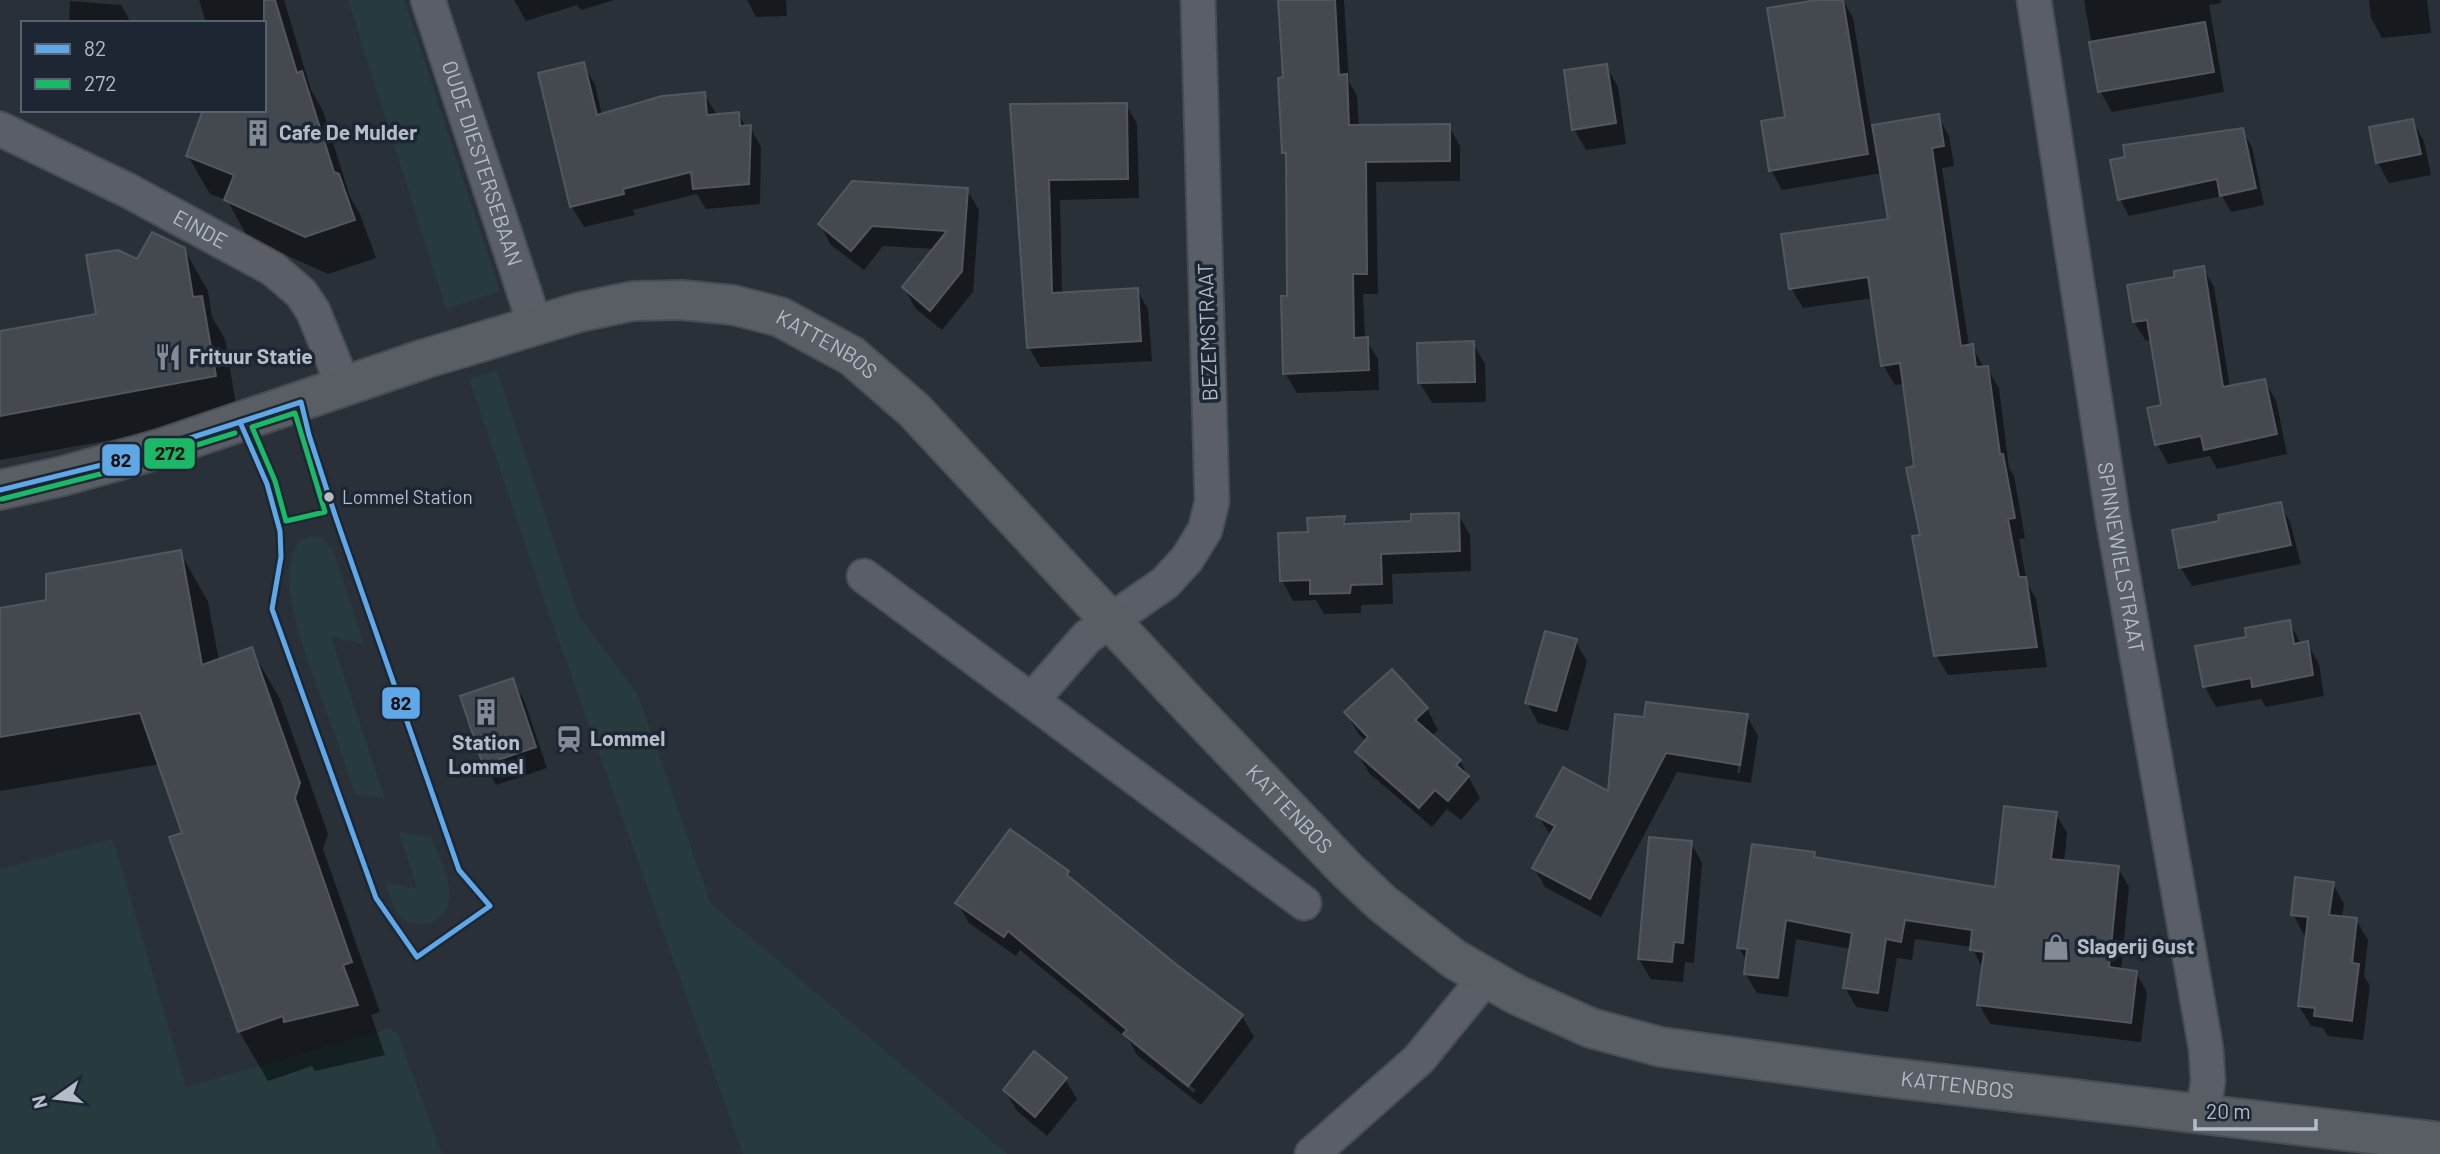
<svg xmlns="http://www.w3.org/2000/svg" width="2440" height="1154" font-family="Barlow,sans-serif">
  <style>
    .green { fill: #273a3e }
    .shadow { fill: #0007; fill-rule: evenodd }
    .building { fill: #444950; stroke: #52575f; stroke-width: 2 }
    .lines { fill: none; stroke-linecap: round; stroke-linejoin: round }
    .street-casing { stroke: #484c53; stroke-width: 37 }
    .secondary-casing { stroke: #484c53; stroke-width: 42 }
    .street { stroke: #5a5e66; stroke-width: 33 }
    .secondary { stroke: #595d64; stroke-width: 38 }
    .bus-1-casing { stroke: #1d2633; stroke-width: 10 }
    .bus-2-casing { stroke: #1d2633; stroke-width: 10 }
    .bus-1 { stroke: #60a7e8; stroke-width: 5 }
    .bus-2 { stroke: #1ab867; stroke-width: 5 }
    .bus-dot { fill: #b4bcc9; stroke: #1d2633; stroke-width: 2.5 }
    .labels { text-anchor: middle; stroke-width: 7; stroke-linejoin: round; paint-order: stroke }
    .bus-label { font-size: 19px; fill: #b4bcc9; stroke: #1d2633; text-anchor: start }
    .poi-label { font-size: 21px; font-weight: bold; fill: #b4bcc9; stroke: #1d2633; text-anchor: start }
    .street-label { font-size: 21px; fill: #b4bcc9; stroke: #1d2633 }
    .line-badge { stroke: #1d2633; stroke-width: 2.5 }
    .pale-badge-label { font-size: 19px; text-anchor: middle; font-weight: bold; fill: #111 }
  </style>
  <rect width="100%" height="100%" fill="#2a3038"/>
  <g class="green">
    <path d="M348,0H404L500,291L446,309Z"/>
    <path d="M497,370L579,616L638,695L711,904L1007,1154H743L544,600L469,379Z"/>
    <path d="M313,536L322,538L333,550L364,644L331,637L385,799L355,794C344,763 334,732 323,702C309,662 271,578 300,540Z"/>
    <path d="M399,832L431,837C438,855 452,880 449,900C446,922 419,931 402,918C392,910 390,895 386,883L417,889Z"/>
    <path d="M113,839L186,1087L391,1028L398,1034L442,1154H0V869Z"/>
  </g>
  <g class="shadow">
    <path d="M199,0H284L311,90L323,111L350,197L360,214L376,258L328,274L248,238L227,200L210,194L188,156L264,110V23H206Z"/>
    <path d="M514,0H614L581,10L577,5L526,21Z"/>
    <path d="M747,0H786L787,16L756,17Z"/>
    <path d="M1280,0H1344L1349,82L1357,96L1359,127L1449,126L1460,146V181L1376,182L1378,294H1363L1365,339L1378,359L1379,390L1297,393L1285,373L1288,298V160L1284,152L1285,79Z"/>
    <path d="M1827,0H1843L1853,18L1871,127L1938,116L1949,136L1954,166L1942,168L1969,346H1972L1984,368H1987L1999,388L2009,468L2014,476L2025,538L2019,539L2027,583L2036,599L2047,667L1948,675L1936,655L1922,536L1916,468L1905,384L1895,385L1883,365L1873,298L1803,308L1791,288L1890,220L1882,173L1782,190L1771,170Z"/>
    <path d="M2084,0H2221V3L2209,5L2224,92L2112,112L2100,91Z"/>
    <path d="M2369,0H2427L2431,33L2382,38L2371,18Z"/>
    <path d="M70,1L121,5L131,23H69Z"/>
    <path d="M583,64L595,85L602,115L704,94L717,115L738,113L746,127H750L761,147L760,204L706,209L697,194L633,210L635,215L584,227L572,207L540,75Z"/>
    <path d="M1606,66L1618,87L1626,144L1586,150L1574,129Z"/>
    <path d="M1126,105L1137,124L1139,198L1060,200L1062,294L1137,290L1148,309L1152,361L1040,367L1029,347L1012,106Z"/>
    <path d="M2412,121L2424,141L2431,175L2389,183L2378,163Z"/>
    <path d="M2242,130L2252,147L2264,205L2231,212L2222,196L2129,216L2120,199Z"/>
    <path d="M967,190L979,210L973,292L942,330L915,308L904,287L935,249L883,246L864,270L831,245L820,224Z"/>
    <path d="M184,249L208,291L212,317L225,339L238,417L0,460V332L98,316L137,261Z"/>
    <path d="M2203,268L2214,287L2230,388L2264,381L2276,400L2287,454L2217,469L2210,456L2168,464L2157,444L2163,407L2152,340L2146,341L2134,322L2176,279Z"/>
    <path d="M1473,343L1485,364L1486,402L1432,403L1420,383Z"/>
    <path d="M2280,504L2290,522L2301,564L2192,586L2181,568L2174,532L2220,522Z"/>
    <path d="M1458,514L1470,535L1471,571L1392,574L1393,604L1361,605V613L1324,614L1316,600L1293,601L1282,580L1310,534L1344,518L1348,525L1413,522Z"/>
    <path d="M180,552L208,602L219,661L251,649L280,699L328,834L323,849L380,1012L371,1015L385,1055L315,1071L312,1066L268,1081L239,1031L184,834L160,764L0,791V610L48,601Z"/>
    <path d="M2289,622L2301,644L2307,643L2319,664L2324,696L2266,707L2261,699L2216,707L2205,687L2248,638Z"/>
    <path d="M1575,641L1587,661L1568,731L1538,723L1527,702Z"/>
    <path d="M1391,671L1427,709L1438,730L1431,736L1460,761L1480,798L1461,820L1447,809L1432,827L1369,773L1357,752L1366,742L1358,733L1346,713Z"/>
    <path d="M512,680L524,700L547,768L496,785L485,764Z"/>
    <path d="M1747,716L1758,736L1751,783L1677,772L1601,917L1545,887L1534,868L1551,836L1538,816L1609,794L1646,719ZM1743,732H1747L1740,773H1737Z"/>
    <path d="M2056,814L2067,833L2064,862L2118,868L2129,887L2121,971L2136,973L2147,992L2141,1042L1990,1024L1979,1004L1983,970L1972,947L1915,939L1912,960L1897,958L1888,1012L1856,1007L1845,987L1851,949L1796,939L1788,997L1757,993L1745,973L1747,962L1739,948L1813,854L1817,860L1997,889Z"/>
    <path d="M1691,843L1702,863L1694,963L1685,962L1683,982L1651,979L1639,959Z"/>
    <path d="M1068,872L1074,883L1176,966L1242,1016L1254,1037L1201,1105L1137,1055L1129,1040L1020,950L1016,956L969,923L958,903ZM1133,1040L1196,1090L1194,1093L1133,1044Z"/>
    <path d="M2333,884L2344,904L2342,918L2356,920L2368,940L2364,976L2370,986L2363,1040L2328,1036L2323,1028L2311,1026L2299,1006L2308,935H2304L2293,914Z"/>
    <path d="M1065,1079L1077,1099L1047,1136L1017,1111L1005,1090Z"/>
  </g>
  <g class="building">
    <path d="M264,0H275L297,73L302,71L334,172L339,174L355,220L305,237L224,200L234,175L186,156L203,110H264Z"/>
    <path d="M1278,0H1335L1339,75L1347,74L1349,125L1450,124V161L1366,162L1367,274H1353L1354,338L1368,337L1369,370L1283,374L1281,296H1287L1286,153H1282L1278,78L1283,77Z"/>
    <path d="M1817,0H1843L1868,154L1769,171L1761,121L1785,117L1767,8Z"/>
    <path d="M2205,22L2214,72L2098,92L2089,42Z"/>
    <path d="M584,62L597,115L662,96L705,92L707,115L739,112L740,126L751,125L749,184L693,189L691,172L623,189L624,194L570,207L538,73Z"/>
    <path d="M1607,64L1616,123L1572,130L1564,70Z"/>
    <path d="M1127,103L1128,179L1049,180L1052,293L1138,288L1141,341L1027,348L1010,104Z"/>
    <path d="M1939,114L1944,146L1932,148L1961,346L1973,344L1976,367L1988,366L2000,454H2003L2015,518L2008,519L2019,577H2026L2037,647L1934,656L1912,536L1920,535L1906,468L1914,466L1900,363L1881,366L1868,277L1789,289L1781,234L1888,219L1872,125Z"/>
    <path d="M2413,119L2421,154L2376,163L2369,127Z"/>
    <path d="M2243,128L2256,188L2220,196L2217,179L2118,200L2110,160L2125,157L2123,145Z"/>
    <path d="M852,181L968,188L962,271L930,311L902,287L947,231L872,226L851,251L818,224Z"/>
    <path d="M152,232L185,248L193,297L202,296L216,376L0,416V331L96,314L86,255L118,250L137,259Z"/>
    <path d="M2204,266L2223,387L2265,379L2277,434L2204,450L2201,436L2155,445L2147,408L2161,405L2147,320L2133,322L2127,285L2174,277V271Z"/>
    <path d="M1474,341L1475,382L1418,383L1417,343Z"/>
    <path d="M2281,502L2291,545L2179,568L2172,530L2219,521L2218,515Z"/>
    <path d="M1459,513L1460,551L1381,554L1382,584L1351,585L1350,593L1310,594V580L1280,581L1278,533L1308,532L1307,518L1345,516L1344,524L1411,521V514Z"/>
    <path d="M181,550L202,665L252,647L300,783L295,798L352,962L343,965L358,1005L284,1022L283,1016L238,1032L169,837L182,833L140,713L0,737V608L46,600V574Z"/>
    <path d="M2290,620L2294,644L2308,641L2313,675L2252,687L2251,678L2203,687L2195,646L2246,637L2245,628Z"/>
    <path d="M1545,631L1577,639L1556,711L1525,703Z"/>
    <path d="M1392,669L1428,708L1415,720L1461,760L1456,765L1469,776L1448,801L1435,790L1419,808L1355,752L1368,737L1344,712Z"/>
    <path d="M513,678L536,747L483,765L460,696Z"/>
    <path d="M1646,702L1748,714L1740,765L1666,753L1590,899L1532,868L1555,826L1536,816L1563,767L1608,791L1615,714L1644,717Z"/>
    <path d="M2004,806L2057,812L2051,859L2119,866L2109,967L2137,971L2131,1023L1977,1005L1984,952L1970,950L1972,930L1905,920L1901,942L1886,939L1878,993L1843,988L1852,933L1786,920L1778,978L1744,974L1747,949L1737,948L1752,844L1815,852L1814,857L1995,887Z"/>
    <path d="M1010,829L1069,871L1067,875L1177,965L1243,1015L1188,1086L1123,1034L1127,1030L1008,931L1004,937L955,903Z"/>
    <path d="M1649,837L1692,841L1683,943L1674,942L1672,962L1638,959Z"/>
    <path d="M2295,877L2334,882L2329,915L2357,918L2352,963L2359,964L2352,1021L2314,1016L2315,1008L2298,1006L2308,917L2291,915Z"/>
    <path d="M1034,1051L1067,1078L1035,1117L1003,1090Z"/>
  </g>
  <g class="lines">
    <defs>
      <g id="street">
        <path id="s1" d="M428,0L535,325"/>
        <path id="s2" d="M2034,0L2113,519L2206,1049L2208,1081L2203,1114"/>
        <path id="s3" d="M0,129L127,190L273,269L301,293L313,311L344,387"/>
        <path d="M864,576L1304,903"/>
        <path d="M1032,700L1087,637L1165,583L1187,559L1205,530L1212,502L1198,0"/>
        <path d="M1312,1154L1419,1059L1486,977"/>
      </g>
      <g id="secondary">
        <path id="s4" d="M0,490L63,476L163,448L424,359L580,312L633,301L682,300L733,305L780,317L852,356L914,410L1189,705L1347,870L1382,903L1454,959L1517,995L1591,1028L1661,1047L1868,1075L2440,1142"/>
      </g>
    </defs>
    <use href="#street" class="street-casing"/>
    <use href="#secondary" class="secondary-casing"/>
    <use href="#street" class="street"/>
    <use href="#secondary" class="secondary"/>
    <defs>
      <g id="bus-1">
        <path d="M301,402L309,435L336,518L459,870L490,906L417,957L376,898L272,609L281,557L280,531L267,484L240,422Z"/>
        <path d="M0,490L122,460L240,422"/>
      </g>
      <g id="bus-2">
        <path d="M295,413L325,512L286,521L275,481L252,427Z"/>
        <path d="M2,499L124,468L235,433"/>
      </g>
    </defs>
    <use href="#bus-1" class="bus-1-casing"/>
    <use href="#bus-2" class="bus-2-casing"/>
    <use href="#bus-1" class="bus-1"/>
    <use href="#bus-2" class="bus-2"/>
  </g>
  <defs>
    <symbol id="building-bare" viewBox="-9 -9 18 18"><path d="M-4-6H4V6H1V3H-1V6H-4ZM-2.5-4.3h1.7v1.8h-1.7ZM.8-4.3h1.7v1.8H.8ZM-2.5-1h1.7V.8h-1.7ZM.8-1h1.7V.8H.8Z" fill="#848b96" stroke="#1d2633" stroke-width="2.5" paint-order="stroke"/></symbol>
    <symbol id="restaurant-bare" viewBox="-9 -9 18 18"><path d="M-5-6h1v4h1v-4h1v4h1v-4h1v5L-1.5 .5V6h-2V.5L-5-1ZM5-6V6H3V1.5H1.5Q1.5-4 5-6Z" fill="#848b96" stroke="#1d2633" stroke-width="2.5" paint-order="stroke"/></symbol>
    <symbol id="station-bare" viewBox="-9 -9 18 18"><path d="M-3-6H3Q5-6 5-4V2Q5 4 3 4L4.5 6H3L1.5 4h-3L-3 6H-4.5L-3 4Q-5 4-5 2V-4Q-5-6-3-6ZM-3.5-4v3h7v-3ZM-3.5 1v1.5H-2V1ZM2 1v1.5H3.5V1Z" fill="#848b96" stroke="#1d2633" stroke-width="2.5" paint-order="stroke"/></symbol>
    <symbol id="shop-bare" viewBox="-9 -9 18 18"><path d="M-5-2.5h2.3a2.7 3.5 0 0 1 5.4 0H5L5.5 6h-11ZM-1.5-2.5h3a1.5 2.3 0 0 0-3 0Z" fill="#848b96" stroke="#1d2633" stroke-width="2.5" paint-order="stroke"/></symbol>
  </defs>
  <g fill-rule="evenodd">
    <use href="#building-bare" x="239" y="114" width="38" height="38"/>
    <use href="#restaurant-bare" x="149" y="338" width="38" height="38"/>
    <use href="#building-bare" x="467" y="693" width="38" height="38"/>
    <use href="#station-bare" x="550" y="720" width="38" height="38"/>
    <use href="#shop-bare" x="2037" y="928" width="38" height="38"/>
  </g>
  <circle class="bus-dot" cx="329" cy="497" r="6"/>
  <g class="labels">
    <g class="bus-label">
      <text x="342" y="504">Lommel Station</text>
    </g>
    <g class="poi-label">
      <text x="279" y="140">Cafe De Mulder</text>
      <text x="189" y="364">Frituur Statie</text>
      <text x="590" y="746">Lommel</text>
      <text x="486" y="750" text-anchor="middle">Station<tspan x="486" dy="24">Lommel</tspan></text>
      <text x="2077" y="954">Slagerij Gust</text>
    </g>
    <g class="street-label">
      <text dy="7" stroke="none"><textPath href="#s1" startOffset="172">OUDE DIESTERSEBAAN</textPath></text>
      <text dy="7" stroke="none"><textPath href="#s3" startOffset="224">EINDE</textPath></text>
      <text transform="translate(1208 332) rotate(-92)" y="7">BEZEMSTRAAT</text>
      <text dy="7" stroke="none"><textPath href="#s4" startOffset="864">KATTENBOS</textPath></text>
      <text dy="7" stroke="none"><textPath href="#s2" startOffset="564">SPINNEWIELSTRAAT</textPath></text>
      <text dy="7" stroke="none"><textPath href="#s4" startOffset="1522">KATTENBOS</textPath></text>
      <text dy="7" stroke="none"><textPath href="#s4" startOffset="2270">KATTENBOS</textPath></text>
    </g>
  </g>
  <g class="line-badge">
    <rect x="143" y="437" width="53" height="33" rx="7" fill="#1ab867"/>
    <rect x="101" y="443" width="40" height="34" rx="7" fill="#60a7e8"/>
    <rect x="381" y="686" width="40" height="34" rx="7" fill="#60a7e8"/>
  </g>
  <g class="pale-badge-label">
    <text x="170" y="460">272</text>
    <text x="121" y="467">82</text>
    <text x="401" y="710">82</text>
  </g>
  <rect x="21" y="21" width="245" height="91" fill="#1d2633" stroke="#59626f" stroke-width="2"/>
  <rect x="35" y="44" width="35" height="10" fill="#60a7e8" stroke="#59626f" stroke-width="2"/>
  <text x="84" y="56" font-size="21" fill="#b4bcc9">82</text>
  <rect x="35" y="79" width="35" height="10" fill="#1ab867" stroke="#59626f" stroke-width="2"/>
  <text x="84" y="91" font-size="21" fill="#b4bcc9">272</text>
  <g transform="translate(56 1098) rotate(256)" stroke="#1d2633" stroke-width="5" paint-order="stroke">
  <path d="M0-5L12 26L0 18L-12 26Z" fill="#b4bcc9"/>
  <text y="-10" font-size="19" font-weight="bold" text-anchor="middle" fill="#b4bcc9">N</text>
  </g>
  <path d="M2195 1119v10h121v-10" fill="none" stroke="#b4bcc9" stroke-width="3.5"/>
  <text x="2206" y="1119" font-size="21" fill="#b4bcc9" stroke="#1d2633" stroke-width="5" paint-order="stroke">20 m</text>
</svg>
